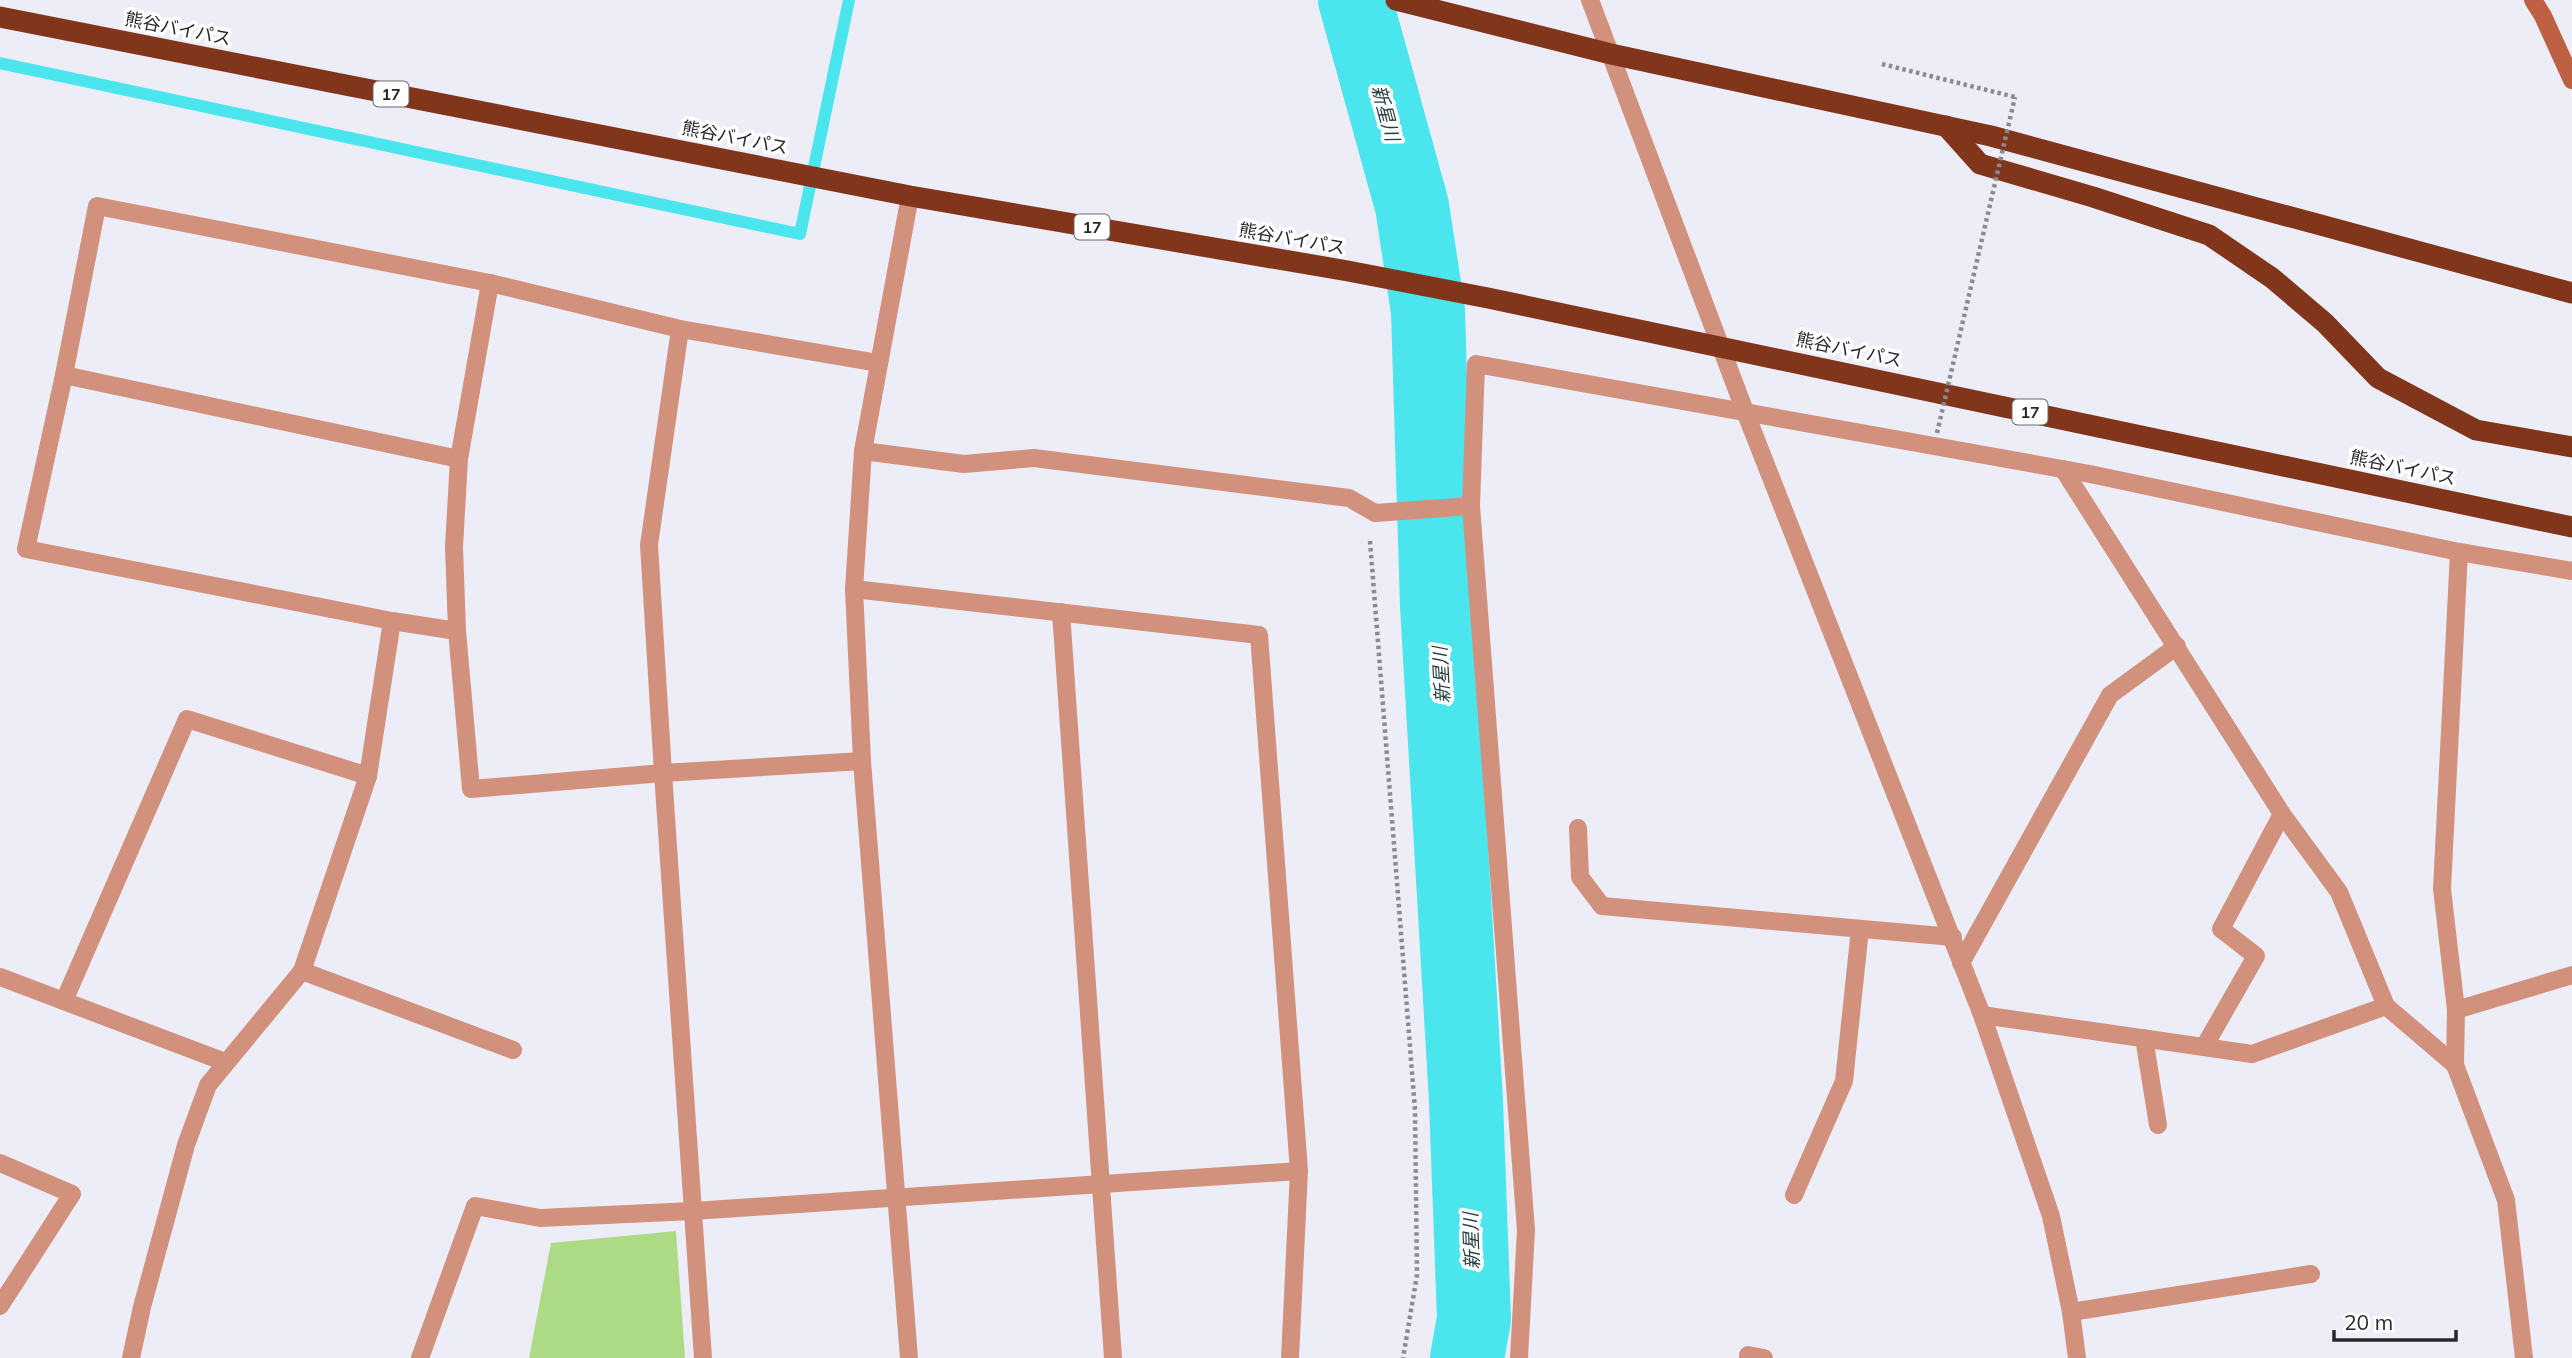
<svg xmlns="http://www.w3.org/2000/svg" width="2572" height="1358" font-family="Mulish,'Noto Sans JP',sans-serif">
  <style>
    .green { fill: #addb85 }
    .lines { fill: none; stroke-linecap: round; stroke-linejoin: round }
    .stream { stroke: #4be5ed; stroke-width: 12 }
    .river { stroke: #4be5ed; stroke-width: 74 }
    .path { stroke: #8a8a92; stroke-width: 4.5; stroke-dasharray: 3.5 3.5; stroke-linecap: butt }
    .lane { stroke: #d1917c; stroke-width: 18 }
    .street { stroke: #d1917c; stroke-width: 18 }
    .secondary { stroke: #bd6142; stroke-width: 18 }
    .highway { stroke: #81351b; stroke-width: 21 }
    .path-bridge { stroke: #8a8a92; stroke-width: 4.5; stroke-dasharray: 3.5 3.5; stroke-linecap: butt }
    .labels { text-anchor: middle; stroke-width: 7; stroke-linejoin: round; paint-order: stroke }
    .shield { fill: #fff; stroke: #68686b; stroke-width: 2 }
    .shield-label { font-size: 16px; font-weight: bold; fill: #28282c }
    .street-label { font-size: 18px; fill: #28282c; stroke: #fff }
    .water-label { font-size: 19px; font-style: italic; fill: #264041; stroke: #fff }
  </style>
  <rect width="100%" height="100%" fill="#ededf8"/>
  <path class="green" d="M676,1231L685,1358H529L551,1243Z"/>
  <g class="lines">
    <path class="stream" d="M0,63L800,234L849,0"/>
    <path class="river" d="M1355,0L1412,206L1428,311L1437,606L1466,1101L1474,1319L1467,1358"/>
    <g class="path">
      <path d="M1882,64L2015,97"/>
      <path d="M1370,541L1415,1110L1417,1275L1403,1358"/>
    </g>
    <g class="lane">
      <path d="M2456,1010L2572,975"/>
      <path d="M1982,1015L2252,1054L2386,1006"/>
      <path d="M2144,1038L2158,1125"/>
      <path d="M2204,1047L2256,956L2221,929L2282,814"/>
      <path d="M1794,1195L1844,1081L1860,929"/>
      <path d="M2071,1312L2311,1274"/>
    </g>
    <g class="street">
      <path d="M1590,0L1746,414L1982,1015L2051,1216L2071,1312L2077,1358"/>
      <path d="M680,329L649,545L663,773L703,1358"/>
      <path d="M64,375L459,459"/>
      <path d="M863,451L964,464L1034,458L1349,498L1375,513L1471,506"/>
      <path d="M2063,469L2282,814L2339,892L2386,1006L2455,1065"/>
      <path d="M2459,552L2442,889L2456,1010L2455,1065L2506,1200L2524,1358"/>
      <path d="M854,589L1259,635L1299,1171L1290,1358"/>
      <path d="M1061,612L1113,1358"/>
      <path d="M457,631L454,547L459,459L490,283"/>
      <path d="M862,761L663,773L471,789L457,631L392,621L26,549L64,375L97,206L490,283L680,329L878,363"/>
      <path d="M1578,828L1580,877L1602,906L1953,937"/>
      <path d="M1961,963L2110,695L2177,646"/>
      <path d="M302,971L513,1050"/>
      <path d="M0,977L225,1062"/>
      <path d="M64,1001L187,719L368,776"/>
      <path d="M0,1163L72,1194L0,1306"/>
      <path d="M131,1358L142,1307L186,1145L208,1085L302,971L368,776L392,621"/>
      <path d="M420,1358L475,1206L540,1218L693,1211L1299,1171"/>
      <path d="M909,1358L862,761L854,589L863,451L910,196"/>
      <path d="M1519,1358L1526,1230L1471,506L1476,364L2090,474L2459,552L2572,571"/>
      <path d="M1748,1358V1355L1764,1358"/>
    </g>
    <path class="secondary" d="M2533,0L2543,16L2572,80"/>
    <g class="highway">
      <path d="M1396,0L1611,54L1991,136L2572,293"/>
      <path d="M0,17L910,196L1348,271L1488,298L2572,527"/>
      <path d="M1946,126L1980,164L2093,197L2209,235L2272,278L2325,323L2378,378L2476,430L2572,447"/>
    </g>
    <path class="path-bridge" d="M1937,433L2015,97"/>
  </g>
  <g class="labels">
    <g class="shield">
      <rect x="373.5" y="81.5" width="35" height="25" rx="5"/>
      <rect x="1074.5" y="214.5" width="35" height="25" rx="5"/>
      <rect x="2012.5" y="399.5" width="35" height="25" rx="5"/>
    </g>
    <g class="shield-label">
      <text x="391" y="100">17</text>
      <text x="1092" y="233">17</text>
      <text x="2030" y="418">17</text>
    </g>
    <g class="street-label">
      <text transform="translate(178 29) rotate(11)" y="6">熊谷バイパス</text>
      <text transform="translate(735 138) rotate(11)" y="6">熊谷バイパス</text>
      <text transform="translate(1292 239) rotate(10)" y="6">熊谷バイパス</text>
      <text transform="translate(1849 350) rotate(12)" y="6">熊谷バイパス</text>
      <text transform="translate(2403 468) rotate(12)" y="6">熊谷バイパス</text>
    </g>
    <g class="water-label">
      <text transform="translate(1386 113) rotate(75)" y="7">新星川</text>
      <text transform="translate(1441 675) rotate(-93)" y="7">新星川</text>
      <text transform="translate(1471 1241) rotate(-92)" y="7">新星川</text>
    </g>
  </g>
  <path d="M2334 1330v10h122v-10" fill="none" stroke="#28282c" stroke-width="3.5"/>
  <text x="2344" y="1330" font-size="21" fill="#28282c" stroke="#ffffff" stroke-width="5" paint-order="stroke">20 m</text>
</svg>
